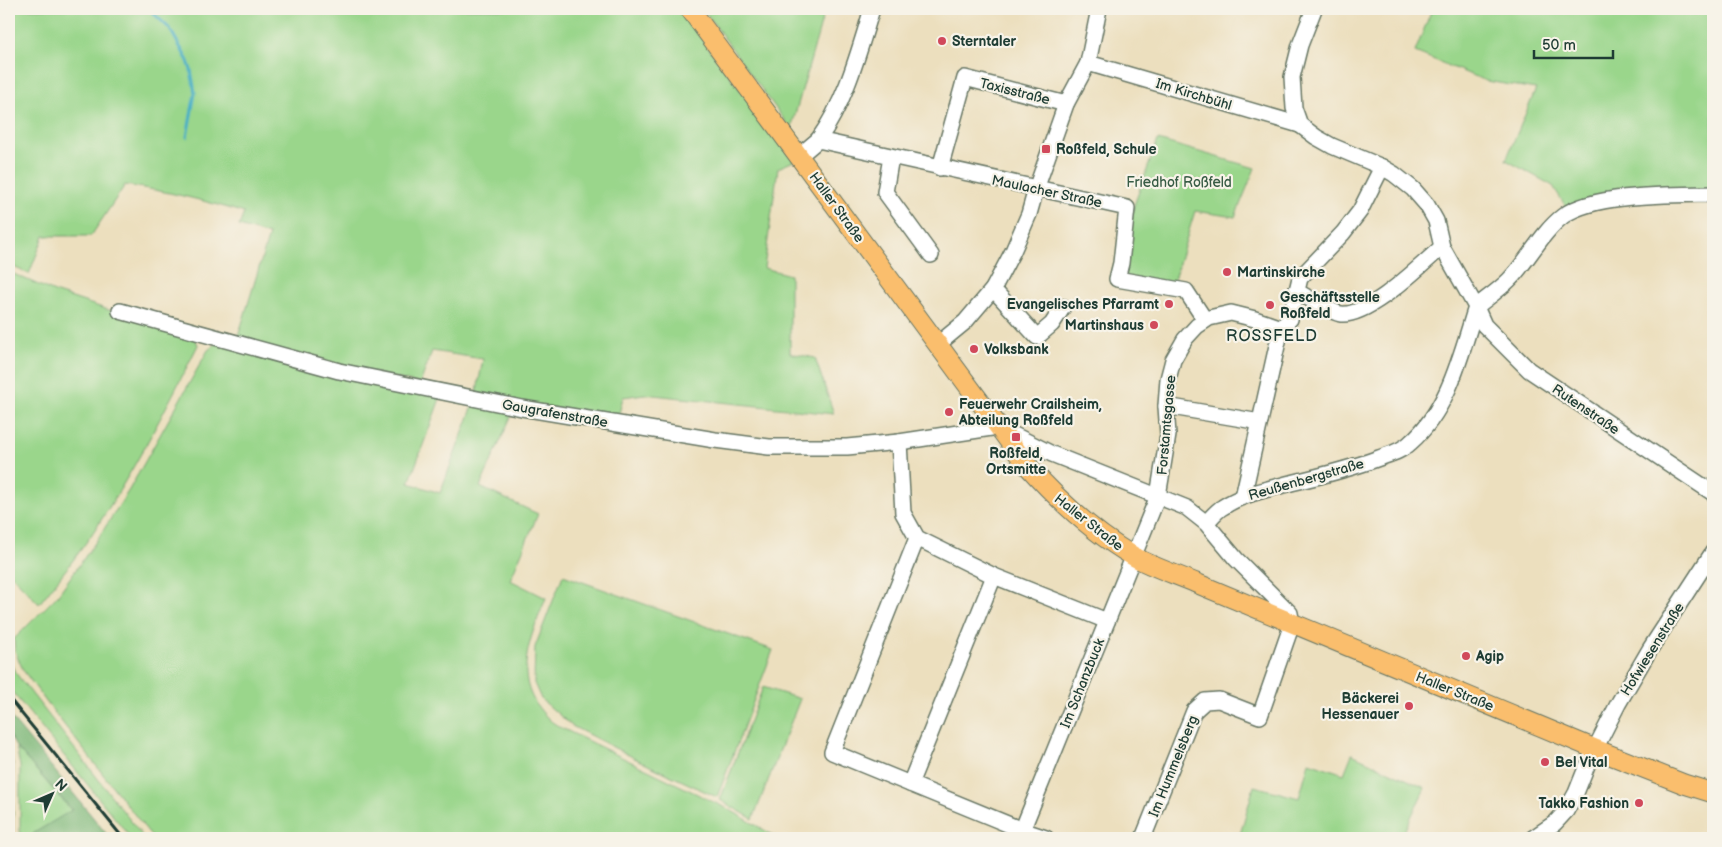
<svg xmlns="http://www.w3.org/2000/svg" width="1722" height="847" font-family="'Balsamiq Sans',sans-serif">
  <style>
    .green { fill: #9ad68b; stroke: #5c8a60 }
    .forest { fill: #7bb777; stroke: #4d7a56 }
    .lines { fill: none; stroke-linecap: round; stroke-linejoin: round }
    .stream { stroke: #47afc6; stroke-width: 3 }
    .minor-casing { stroke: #677664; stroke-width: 18 }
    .major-casing { stroke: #677664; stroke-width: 21 }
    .minor { stroke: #fff; stroke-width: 15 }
    .major { stroke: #fabe6d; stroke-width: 19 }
    .rail { stroke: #1f3d34; stroke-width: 3 }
    .poi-dot { fill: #d1495b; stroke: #f7f3e8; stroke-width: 2 }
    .labels { text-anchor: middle; stroke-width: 4.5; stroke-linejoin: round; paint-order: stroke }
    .poi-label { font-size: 14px; font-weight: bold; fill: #1f3d34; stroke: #f7f3e8; text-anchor: start }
    .street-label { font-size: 14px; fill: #1f3d34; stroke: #f7f3e8 }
    .park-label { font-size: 14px; fill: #385c45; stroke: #f7f3e8 }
    .quarter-label { font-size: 16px; letter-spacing: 1px; fill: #1f3d34; stroke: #f7f3e8 }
  </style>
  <rect width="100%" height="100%" fill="#f7f3e8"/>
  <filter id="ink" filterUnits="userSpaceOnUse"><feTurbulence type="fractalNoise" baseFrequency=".02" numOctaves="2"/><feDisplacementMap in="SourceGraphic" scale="10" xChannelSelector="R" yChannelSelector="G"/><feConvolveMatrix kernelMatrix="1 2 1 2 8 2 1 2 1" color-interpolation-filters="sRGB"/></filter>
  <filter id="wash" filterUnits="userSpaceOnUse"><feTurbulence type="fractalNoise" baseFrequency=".0096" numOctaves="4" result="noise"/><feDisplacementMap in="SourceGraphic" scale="20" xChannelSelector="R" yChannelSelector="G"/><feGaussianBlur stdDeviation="1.12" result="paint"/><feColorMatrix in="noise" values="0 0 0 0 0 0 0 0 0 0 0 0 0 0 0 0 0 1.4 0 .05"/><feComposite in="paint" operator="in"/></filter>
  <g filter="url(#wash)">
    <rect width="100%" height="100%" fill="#ecdfbe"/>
    <g class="green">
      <path d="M9,9H679L794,161L778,168L764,268L790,275V353L815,358L834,414L644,394L623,397L618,418L476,396L483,359L432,351L420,384L237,340L269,235L239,226L244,213C204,200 165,191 125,185L91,236H44L29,274L9,265Z"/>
      <path d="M703,9H825L791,129Z"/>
      <path d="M1432,9H1713V189L1568,210L1553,186L1506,160L1536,89L1486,81L1415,52Z"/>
      <path d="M1158,140L1255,168L1235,217L1195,211L1172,286L1121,277L1134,205Z"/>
      <path d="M9,272L57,293L176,332L194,335L198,345C165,411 131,476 90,537C74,560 56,582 39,604L9,572Z"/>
      <path d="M217,343L441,396L409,483L440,493L474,403L513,412L480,487L538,514L510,580L546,598C528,643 509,684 552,722C559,727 568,731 576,735L730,810L778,838H153L47,703L23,670L15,651L14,639L57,596L97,540L129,490L208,350Z"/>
      <path d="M563,575L773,650L717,797L650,766L572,726L541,699L534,683L535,647Z"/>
      <path d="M9,660L15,672L144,838H131L9,688Z"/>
      <path d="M763,687L800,699L753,819L720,800Z"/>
      <path d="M16,747L72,811L34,833L29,838H20V766Z"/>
      <path d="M9,750L13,765V838H9Z"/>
      <path d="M1352,754L1425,788L1401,838H1360L1356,836L1355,838H1239L1254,786L1299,798L1309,762L1344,774Z"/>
    </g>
    <path class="forest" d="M9,715L105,832L110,838H29L34,833L72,810L16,747L9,734Z"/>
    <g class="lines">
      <path class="stream" d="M149,9L170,29L188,61L191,70L195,93L187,137"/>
    </g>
  </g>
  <g filter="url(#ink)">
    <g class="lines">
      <defs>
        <g id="minor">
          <path d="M1314,9L1300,45L1292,77L1294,108L1300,125L1316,137L1332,146L1382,167L1394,174L1413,189L1427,205L1436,221L1442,247L1476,307L1484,325L1529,370L1713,493"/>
          <path d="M1088,63L1300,125"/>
          <path d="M818,140C846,101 858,54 872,9"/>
          <path d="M799,156L818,140L1127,208L1121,263L1117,279L1186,291L1205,320"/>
          <path d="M891,157L885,192L931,255"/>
          <path d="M940,168L965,78L1066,104"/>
          <path d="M993,289L1037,337L1052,324L1063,307"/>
          <path d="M1296,291C1306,296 1332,313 1341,314C1369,317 1421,265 1442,247"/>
          <path d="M1476,307C1487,298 1499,290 1509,280C1528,261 1541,233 1563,216C1594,193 1675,195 1713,194"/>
          <path d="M120,311L339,371L522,408L715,440L769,447H847L899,442L998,427L1052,454L1187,508L1206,523L1236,559L1290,613L1292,624L1260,716L1219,700L1205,701L1194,711L1143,838"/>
          <path d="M937,345L965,322L993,289L1013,251L1029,214L1036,189L1066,104L1088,63L1099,9"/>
          <path d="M1166,406L1260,422"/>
          <path d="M899,442L903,513L917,538L994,576L1107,621"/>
          <path d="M1243,497L1281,328L1290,319L1300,278L1343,233L1360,211L1382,167"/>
          <path d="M1206,523C1211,518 1217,510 1223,507C1242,494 1269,489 1291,483C1321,476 1350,469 1379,458C1390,454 1402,451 1410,443C1449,409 1461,354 1476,307"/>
          <path d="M994,576L910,784L1022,830L1046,838"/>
          <path d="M910,784L832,752L917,538"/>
          <path d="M1019,838L1158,496L1168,435L1166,406L1168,379L1173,360L1185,339L1197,326L1209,318L1231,313L1255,319L1281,328"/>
          <path d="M1533,838L1555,823L1566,811L1576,793L1588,763L1618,704L1650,649L1713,552"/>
        </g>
        <path id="major" d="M690,9L1026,464C1057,499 1092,532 1133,556C1152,567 1175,574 1196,583L1595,749L1684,784L1713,793"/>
      </defs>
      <use href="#minor" class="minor-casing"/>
      <use href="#major" class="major-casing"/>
      <use href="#minor" class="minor"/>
      <use href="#major" class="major"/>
      <path class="rail" d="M9,698L123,838"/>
    </g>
  </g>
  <g class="poi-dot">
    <circle cx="942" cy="41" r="5"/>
    <rect x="1041" y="144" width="10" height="10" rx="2.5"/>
    <circle cx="1227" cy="272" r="5"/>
    <circle cx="1169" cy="304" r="5"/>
    <circle cx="1270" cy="305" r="5"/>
    <circle cx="1154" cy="325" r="5"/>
    <circle cx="974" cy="349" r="5"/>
    <circle cx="949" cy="412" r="5"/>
    <rect x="1011" y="432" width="10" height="10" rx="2.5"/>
    <circle cx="1466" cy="656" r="5"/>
    <circle cx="1409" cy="706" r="5"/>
    <circle cx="1545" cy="762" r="5"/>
    <circle cx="1639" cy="803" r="5"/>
  </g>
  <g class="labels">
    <g class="poi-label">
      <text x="952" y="46">Sterntaler</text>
      <text x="1056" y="154">Roßfeld, Schule</text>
      <text x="1237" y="277">Martinskirche</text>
      <text x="1280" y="302">Geschäftsstelle<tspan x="1280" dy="16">Roßfeld</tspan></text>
      <text x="1159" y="309" text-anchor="end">Evangelisches Pfarramt</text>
      <text x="1144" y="330" text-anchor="end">Martinshaus</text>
      <text x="984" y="354">Volksbank</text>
      <text x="959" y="409">Feuerwehr Crailsheim,<tspan x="959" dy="16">Abteilung Roßfeld</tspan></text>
      <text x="1016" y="458" text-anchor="middle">Roßfeld,<tspan x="1016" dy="16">Ortsmitte</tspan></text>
      <text x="1476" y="661">Agip</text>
      <text x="1399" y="703" text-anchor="end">Bäckerei<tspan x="1399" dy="16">Hessenauer</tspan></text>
      <text x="1555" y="767">Bel Vital</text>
      <text x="1629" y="808" text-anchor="end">Takko Fashion</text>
    </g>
    <g class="street-label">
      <text transform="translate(1015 91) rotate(14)" y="5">Taxisstraße</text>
      <text transform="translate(1194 94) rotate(17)" y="5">Im Kirchbühl</text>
      <text transform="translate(1047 191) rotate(12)" y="5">Maulacher Straße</text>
      <text transform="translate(837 207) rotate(54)" y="5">Haller Straße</text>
      <text transform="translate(1586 409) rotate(34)" y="5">Rutenstraße</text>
      <text transform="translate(555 413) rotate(10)" y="5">Gaugrafenstraße</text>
      <text transform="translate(1166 425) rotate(-85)" y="5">Forstamtsgasse</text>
      <text transform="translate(1306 479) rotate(-16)" y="5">Reußenbergstraße</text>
      <text transform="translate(1089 522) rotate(38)" y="5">Haller Straße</text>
      <text transform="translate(1652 649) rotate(-58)" y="5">Hofwiesenstraße</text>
      <text transform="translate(1082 683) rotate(-68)" y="5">Im Schanzbuck</text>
      <text transform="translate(1455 691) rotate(22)" y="5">Haller Straße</text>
      <text transform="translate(1173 766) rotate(-68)" y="5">Im Hummelsberg</text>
    </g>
    <g class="park-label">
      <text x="1179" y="187">Friedhof Roßfeld</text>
    </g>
    <g class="quarter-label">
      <text x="1272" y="341">ROSSFELD</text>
    </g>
  </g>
  <rect width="1722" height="847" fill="none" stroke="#f7f3e8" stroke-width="30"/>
  <g transform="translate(52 794) rotate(45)" stroke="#f7f3e8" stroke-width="4" paint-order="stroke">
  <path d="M0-4L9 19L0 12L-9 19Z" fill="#1f3d34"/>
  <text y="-8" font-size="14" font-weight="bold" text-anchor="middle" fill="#1f3d34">N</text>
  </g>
  <path d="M1534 50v8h79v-8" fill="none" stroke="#1f3d34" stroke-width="2.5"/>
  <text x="1542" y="50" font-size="15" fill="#1f3d34" stroke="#f7f3e8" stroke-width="4" paint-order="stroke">50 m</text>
</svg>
